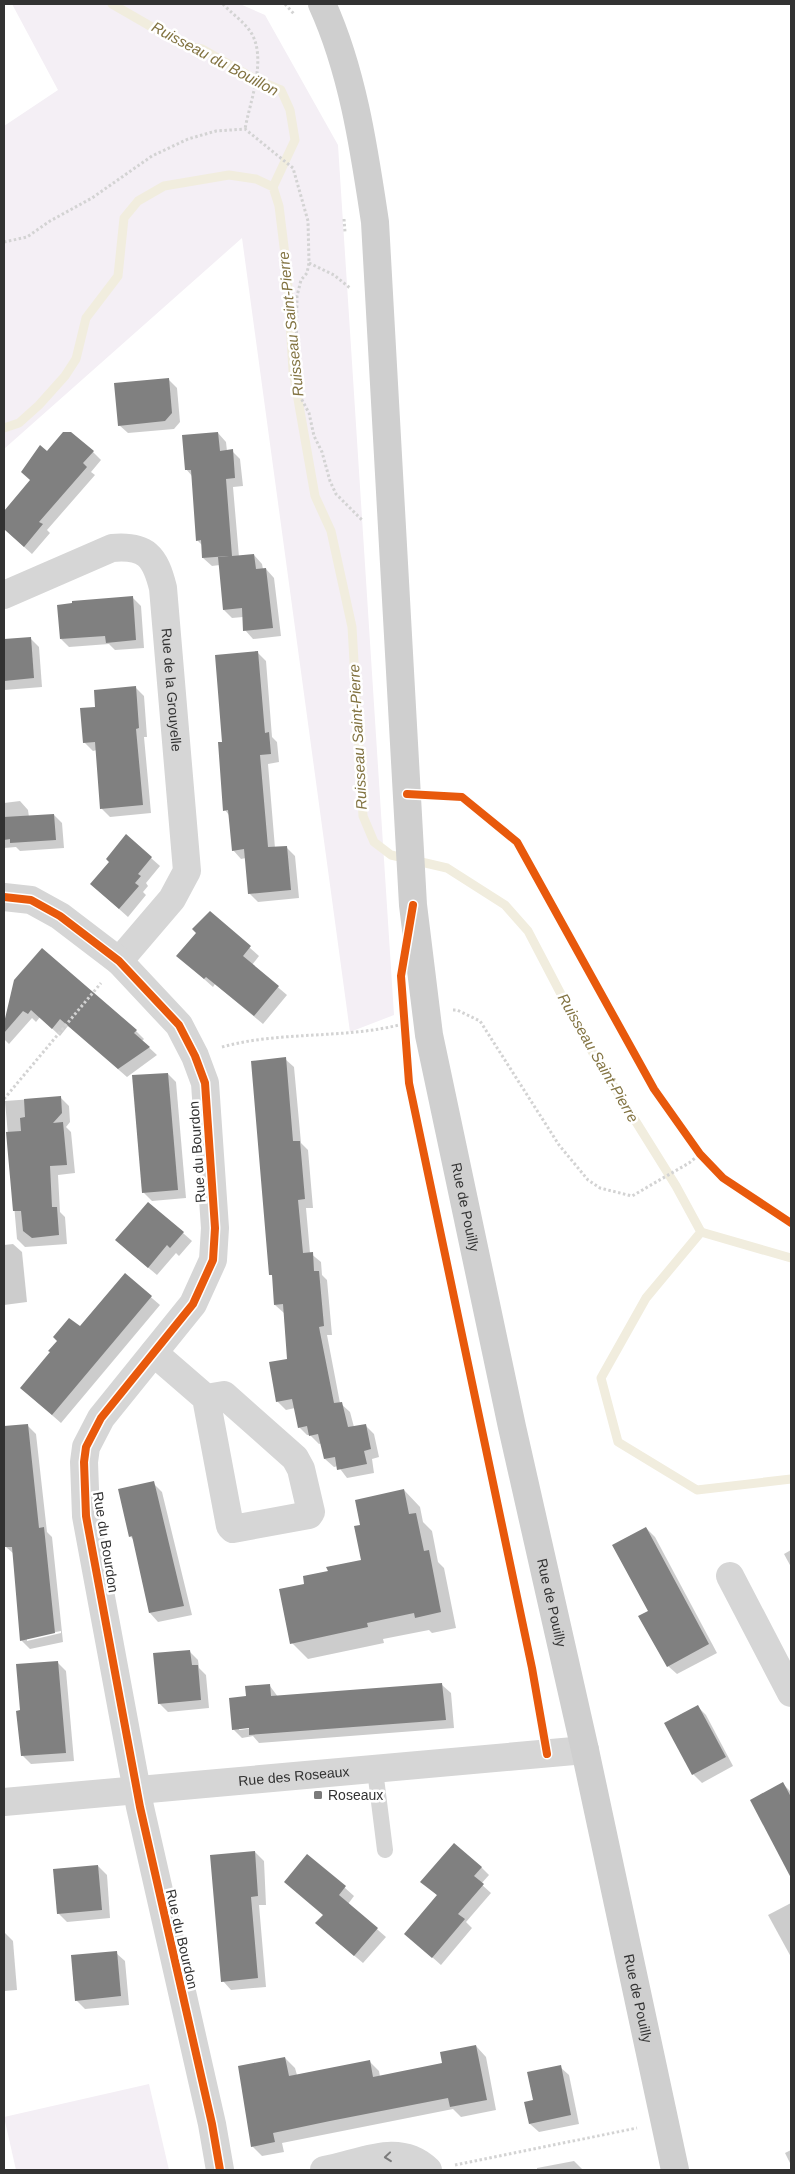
<svg xmlns="http://www.w3.org/2000/svg" width="795" height="2174" font-family="Helvetica,sans-serif">
  <style>
    .green { fill: #f4eff5 }
    .shadow { fill: #0003; fill-rule: evenodd }
    .lines { fill: none; stroke-linecap: round; stroke-linejoin: round }
    .stream { stroke: #f1edde; stroke-width: 9 }
    .building { fill: #808080 }
    .path { stroke: #d3d3d3; stroke-width: 3; stroke-dasharray: 2.5 2.5; stroke-linecap: butt }
    .service { stroke: #d6d6d6; stroke-width: 16 }
    .minor { stroke: #d6d6d6; stroke-width: 28 }
    .secondary { stroke: #cfcfcf; stroke-width: 28 }
    .cycleway-casing { stroke: #fff; stroke-width: 11 }
    .cycleway { stroke: #e8590c; stroke-width: 8 }
    .oneway { stroke: #7c7c7c }
    .poi-dot { fill: #7a7a7a; stroke: #fff; stroke-width: 2 }
    .labels { text-anchor: middle; stroke-width: 5; stroke-linejoin: round; paint-order: stroke }
    .street-label { font-size: 14px; fill: #323232; stroke: #fff }
    .poi-label { font-size: 14px; fill: #323232; stroke: #fff; text-anchor: start }
    .water-label { font-size: 15px; font-style: italic; fill: #827341; stroke: #fff }
  </style>
  <rect width="100%" height="100%" fill="#fff"/>
  <g class="green">
    <path d="M12,4H240L265,15L338,145L394,1015L350,1032L242,238L4,449V126L58,90Z"/>
    <path d="M149,2084L169,2170H16L4,2117Z"/>
  </g>
  <g class="shadow">
    <path d="M168,379L177,388L180,422L174,429L128,433L119,425Z"/>
    <path d="M218,433L226,442L227,451H232L240,459L243,486L233,487L239,557L254,555L262,564L263,569H266L274,578L281,636L253,639L245,630L243,617L232,618L224,610L220,565L212,566L203,558L202,545L197,540L192,476L186,469Z"/>
    <path d="M93,452L101,460L91,472L95,475L47,530L50,533L32,554L4,529V513L31,481L47,453Z"/>
    <path d="M132,597L141,606L144,648L115,650L109,644L69,647L61,639Z"/>
    <path d="M30,638L39,647L42,687L4,690V640Z"/>
    <path d="M257,652L266,661L272,737L277,742L279,762L268,764L275,848L286,847L295,856L299,898L258,902L249,893L246,858L241,859L233,850L229,815L225,810L224,743Z"/>
    <path d="M135,687L144,696L147,737H144L151,813L110,817L102,809L97,750L93,751L84,742L96,708Z"/>
    <path d="M20,801L28,810L29,817L54,815L62,823L64,848L20,851L16,847L4,848V803Z"/>
    <path d="M151,858L160,866L146,883L148,886L143,892L146,895L128,917L91,884Z"/>
    <path d="M210,913L259,956L252,965L287,995L263,1024L215,984L213,987L178,956L198,933Z"/>
    <path d="M42,950L136,1031L144,1039L142,1041L157,1055L127,1077L68,1026L60,1036L40,1017L36,1022L32,1018L9,1044L4,1039V1028L15,981Z"/>
    <path d="M285,1059L294,1067L301,1143L308,1150L313,1208H306L310,1253L321,1262L322,1275L327,1280L332,1335H327L340,1403L350,1412L354,1427L365,1425L374,1434L379,1457L372,1459L374,1473L347,1478L338,1466L334,1467L325,1459L322,1443L319,1444L310,1435H307L299,1427L295,1408L286,1410L277,1401L288,1360L284,1313L275,1305L273,1277L271,1274Z"/>
    <path d="M168,1074L176,1082L186,1198L152,1201L144,1193Z"/>
    <path d="M60,1097L69,1106L70,1122L66,1127L71,1132L75,1173L58,1175L60,1212L65,1217L67,1244L25,1247L17,1239L5,1101Z"/>
    <path d="M183,1233L192,1241L179,1256L176,1253L157,1275L126,1249Z"/>
    <path d="M13,1244L22,1252L27,1302L4,1305V1245Z"/>
    <path d="M125,1275L160,1305L61,1423L21,1388L80,1328Z"/>
    <path d="M27,1425L36,1434L47,1532L52,1537L63,1642L30,1649L21,1640L14,1554L6,1547L4,1538V1427ZM61,1631V1633L27,1641V1638Z"/>
    <path d="M153,1483L162,1492L192,1615L158,1622L150,1613L134,1540L130,1536Z"/>
    <path d="M404,1490L420,1507L423,1522L432,1531L438,1562L444,1568L456,1628L432,1633L429,1630L383,1639L384,1643L308,1659L292,1643L305,1585L329,1572L362,1561L361,1526Z"/>
    <path d="M646,1528L655,1537L717,1653L677,1674L668,1666Z"/>
    <path d="M791,1550V1567L784,1554Z"/>
    <path d="M190,1652L198,1660L199,1668L206,1675L209,1708L168,1712L159,1703Z"/>
    <path d="M57,1662L66,1671L74,1761L31,1764L22,1755L21,1711Z"/>
    <path d="M442,1685L451,1693L454,1728L259,1743L253,1736L242,1738L233,1729L247,1698L270,1686L278,1697ZM255,1726V1728L239,1730V1728Z"/>
    <path d="M698,1707L706,1715L733,1766L702,1783L693,1774Z"/>
    <path d="M783,1784L791,1792V1858L787,1860Z"/>
    <path d="M255,1852L264,1861L266,1905H259L266,1987L231,1990L223,1981Z"/>
    <path d="M308,1855L354,1896L348,1904L386,1937L363,1963L326,1932L324,1915Z"/>
    <path d="M98,1866L107,1875L110,1918L67,1922L58,1913Z"/>
    <path d="M481,1867L489,1875L481,1884L491,1893L466,1922L472,1928L441,1965L406,1934L438,1896L422,1882Z"/>
    <path d="M791,1903V1957L768,1915Z"/>
    <path d="M4,1932L13,1941L17,1990L4,1991Z"/>
    <path d="M116,1953L125,1961L129,2005L85,2009L76,2000Z"/>
    <path d="M476,2046L486,2057L496,2110L461,2117L453,2109L282,2143L284,2152L262,2156L252,2146L285,2058L295,2068L297,2075L369,2061L379,2071L380,2077L444,2064Z"/>
    <path d="M560,2067L569,2075L579,2124L539,2132L530,2124L534,2101Z"/>
    <path d="M791,2150V2165L785,2153Z"/>
    <path d="M574,2161L583,2170H537V2168Z"/>
  </g>
  <g class="lines">
    <g class="stream">
      <path d="M112,4L183,45L202,49L255,79L281,90L290,110L295,140L273,187"/>
      <path d="M4,428L19,423L39,405L65,376L76,359L86,318L118,276L124,218L138,201L164,186L229,175L256,179L273,187L279,206L287,271L293,371L315,496L331,531L352,627L363,816L374,842L391,855L447,868L505,905L528,931L585,1040L676,1186L701,1232L646,1298L601,1378L618,1442L697,1490L791,1479"/>
      <path d="M701,1232L791,1258"/>
    </g>
  </g>
  <g class="building">
    <path d="M169,378L172,413L165,421L118,426L114,383Z"/>
    <path d="M63,432H71L94,451L83,463L87,467L39,522L43,524L24,547L4,529V511L30,480L21,472L40,445L47,451Z"/>
    <path d="M218,432L220,451L233,449L235,478L226,479L232,556L254,554L256,569L266,568L273,628L243,631L242,608L223,610L218,557L229,556L202,558L201,540L196,541L191,470H185L182,435Z"/>
    <path d="M133,596L136,640L106,643L105,636L60,639L57,605L72,603V601Z"/>
    <path d="M31,637L34,678L4,681V639Z"/>
    <path d="M258,651L265,733L269,732L271,754L260,755L268,847L287,846L291,890L248,894L244,849L232,851L228,810L223,811L218,742H222L215,655Z"/>
    <path d="M136,686L139,728L136,729L143,805L100,809L95,742L83,743L80,708L95,707L94,690Z"/>
    <path d="M54,814L56,840L10,843V839L4,840V817Z"/>
    <path d="M126,834L152,857L138,874L141,876L135,883L139,886L119,909L90,884L109,862L106,859Z"/>
    <path d="M210,911L251,946L243,956L279,986L254,1016L206,977L204,979L176,956L196,933L192,929Z"/>
    <path d="M42,948L137,1030L134,1033L150,1047L118,1069L60,1019L52,1029L31,1010L28,1014L23,1011L4,1033V1023L14,980Z"/>
    <path d="M286,1057L293,1141H300L305,1199L298,1200L303,1253L313,1252L314,1271H319L324,1326L319,1327L334,1403L342,1402L348,1427L366,1424L371,1449L364,1451L367,1464L337,1470L335,1457L324,1459L318,1434L309,1436L307,1426L298,1428L292,1399L276,1402L269,1362L287,1359L283,1304L274,1305L272,1275H269L251,1061Z"/>
    <path d="M168,1073L178,1190L142,1193L132,1075Z"/>
    <path d="M61,1096L62,1113L53,1123L63,1122L67,1165L50,1166L52,1207H57L59,1235L32,1238L23,1231L21,1211H13L6,1132L21,1131L20,1118L25,1117L24,1099Z"/>
    <path d="M148,1202L184,1232L170,1248L167,1245L148,1268L115,1240Z"/>
    <path d="M125,1273L152,1296L52,1415L20,1388L50,1352L48,1351L57,1341L53,1337L69,1318L80,1326Z"/>
    <path d="M28,1424L39,1528L44,1527L55,1633L20,1641L12,1547H4V1426Z"/>
    <path d="M154,1481L184,1606L149,1613L132,1536L129,1537L118,1489Z"/>
    <path d="M404,1489L409,1514L416,1513L424,1551L429,1550L441,1612L415,1618L414,1613L367,1623L368,1627L290,1644L279,1589L304,1584L303,1576L328,1571L326,1567L361,1560L354,1526L360,1525L355,1500Z"/>
    <path d="M646,1527L709,1644L667,1667L638,1616L648,1611L612,1545Z"/>
    <path d="M190,1650L192,1665H198L201,1700L158,1704L153,1653Z"/>
    <path d="M58,1661L66,1753L21,1756L16,1711L20,1710L16,1664Z"/>
    <path d="M442,1683L446,1720L249,1735V1728L232,1730L229,1698L246,1696L245,1686L270,1684L271,1696Z"/>
    <path d="M698,1705L726,1757L692,1775L664,1723Z"/>
    <path d="M783,1782L791,1797V1878L750,1800Z"/>
    <path d="M454,1843L482,1867L474,1876L484,1884L458,1914L465,1919L432,1958L404,1934L437,1895L420,1882Z"/>
    <path d="M255,1851L258,1896L251,1897L258,1978L221,1982L210,1855Z"/>
    <path d="M307,1854L346,1886L339,1895L378,1928L354,1956L315,1923L323,1915L284,1882Z"/>
    <path d="M98,1865L102,1910L57,1914L53,1869Z"/>
    <path d="M117,1951L121,1996L75,2001L71,1955Z"/>
    <path d="M476,2045L487,2100L450,2107L448,2098L330,2121L273,2133L275,2142L251,2147L238,2066L285,2057L289,2076L370,2060L373,2077L442,2063L440,2052Z"/>
    <path d="M561,2065L571,2115L529,2124L524,2102L533,2100L527,2072Z"/>
  </g>
  <g class="lines">
    <g class="path">
      <path d="M223,4C231,13 243,21 250,31C268,57 250,101 245,129"/>
      <path d="M285,4L294,14"/>
      <path d="M344,219L345,232"/>
      <path d="M4,242L27,237L50,221L92,198L152,156L188,139L216,131L245,129L293,168L308,221L309,263L307,273L301,280L297,296L296,367L300,376L301,398L309,413L314,436L322,452L330,481L336,494L362,520"/>
      <path d="M309,263L334,275L350,288"/>
      <path d="M453,1010H457L480,1021L559,1145L588,1180L600,1188L632,1196L689,1163L700,1154"/>
      <path d="M222,1047C279,1031 342,1039 399,1025"/>
      <path d="M4,1099L101,983"/>
      <path d="M455,2165L637,2128"/>
    </g>
    <path class="service" d="M375,1770L385,1850"/>
    <g class="minor">
      <path id="s1" d="M4,595L112,548C146,545 155,556 163,588L187,871L172,899L119,961"/>
      <path d="M4,897L31,900L60,916L119,961L179,1025L195,1056L205,1083L215,1228L213,1260L193,1304L101,1418L86,1447L84,1462L86,1516L140,1807L212,2124L220,2170"/>
      <path d="M154,1353L206,1398L230,1526L233,1529L309,1515L311,1512L301,1469L295,1458L224,1395L206,1398"/>
      <path d="M730,1576L791,1693"/>
      <path id="s2" d="M4,1802L585,1750"/>
      <path d="M324,2170C360,2164 398,2141 428,2170"/>
    </g>
    <path class="secondary" id="s3" d="M322,4C353,72 364,149 375,222L413,905L429,1035L512,1427L585,1750L675,2170"/>
    <defs>
      <g id="cycleway">
        <path d="M407,794L462,797L517,842L654,1089L700,1154L723,1178L791,1223"/>
        <path d="M4,897L31,900L60,916L119,961L179,1025L195,1056L205,1083L215,1228L213,1260L193,1304L101,1418L86,1447L84,1462L86,1516L140,1807L212,2124L220,2170"/>
        <path d="M413,905L401,976L409,1083L532,1668L547,1754"/>
      </g>
    </defs>
    <use href="#cycleway" class="cycleway-casing"/>
    <use href="#cycleway" class="cycleway"/>
  </g>
  <defs><path id="oneway-chevron" d="M-2-3.5L2.5 0L-2 3.5" fill="none" stroke-width="1.6" stroke-linecap="round" stroke-linejoin="round" transform="scale(1.25)"/></defs>
  <use class="oneway" href="#oneway-chevron" transform="translate(388 2157) rotate(174)"/>
  <rect class="poi-dot" x="313" y="1790" width="10" height="10" rx="2.5"/>
  <g class="labels">
    <g class="street-label">
      <text dy="5" stroke="none"><textPath href="#s1" startOffset="294">Rue de la Grouyelle</textPath></text>
      <text transform="translate(197 1152) rotate(-94)" y="5">Rue du Bourdon</text>
      <text dy="5" stroke="none"><textPath href="#s3" startOffset="1216">Rue de Pouilly</textPath></text>
      <text transform="translate(106 1542) rotate(81)" y="5">Rue du Bourdon</text>
      <text dy="5" stroke="none"><textPath href="#s3" startOffset="1621">Rue de Pouilly</textPath></text>
      <text dy="5" stroke="none"><textPath href="#s2" startOffset="291">Rue des Roseaux</textPath></text>
      <text transform="translate(182 1939) rotate(77)" y="5">Rue du Bourdon</text>
      <text dy="5" stroke="none"><textPath href="#s3" startOffset="2026">Rue de Pouilly</textPath></text>
    </g>
    <g class="poi-label">
      <text x="328" y="1800">Roseaux</text>
    </g>
    <g class="water-label">
      <text transform="translate(215 59) rotate(28)" y="5">Ruisseau du Bouillon</text>
      <text transform="translate(291 324) rotate(-96)" y="5">Ruisseau Saint-Pierre</text>
      <text transform="translate(358 737) rotate(-93)" y="5">Ruisseau Saint-Pierre</text>
      <text transform="translate(598 1058) rotate(60)" y="5">Ruisseau Saint-Pierre</text>
    </g>
  </g>
  <rect width="795" height="2174" fill="none" stroke="#323232" stroke-width="10"/>
</svg>
